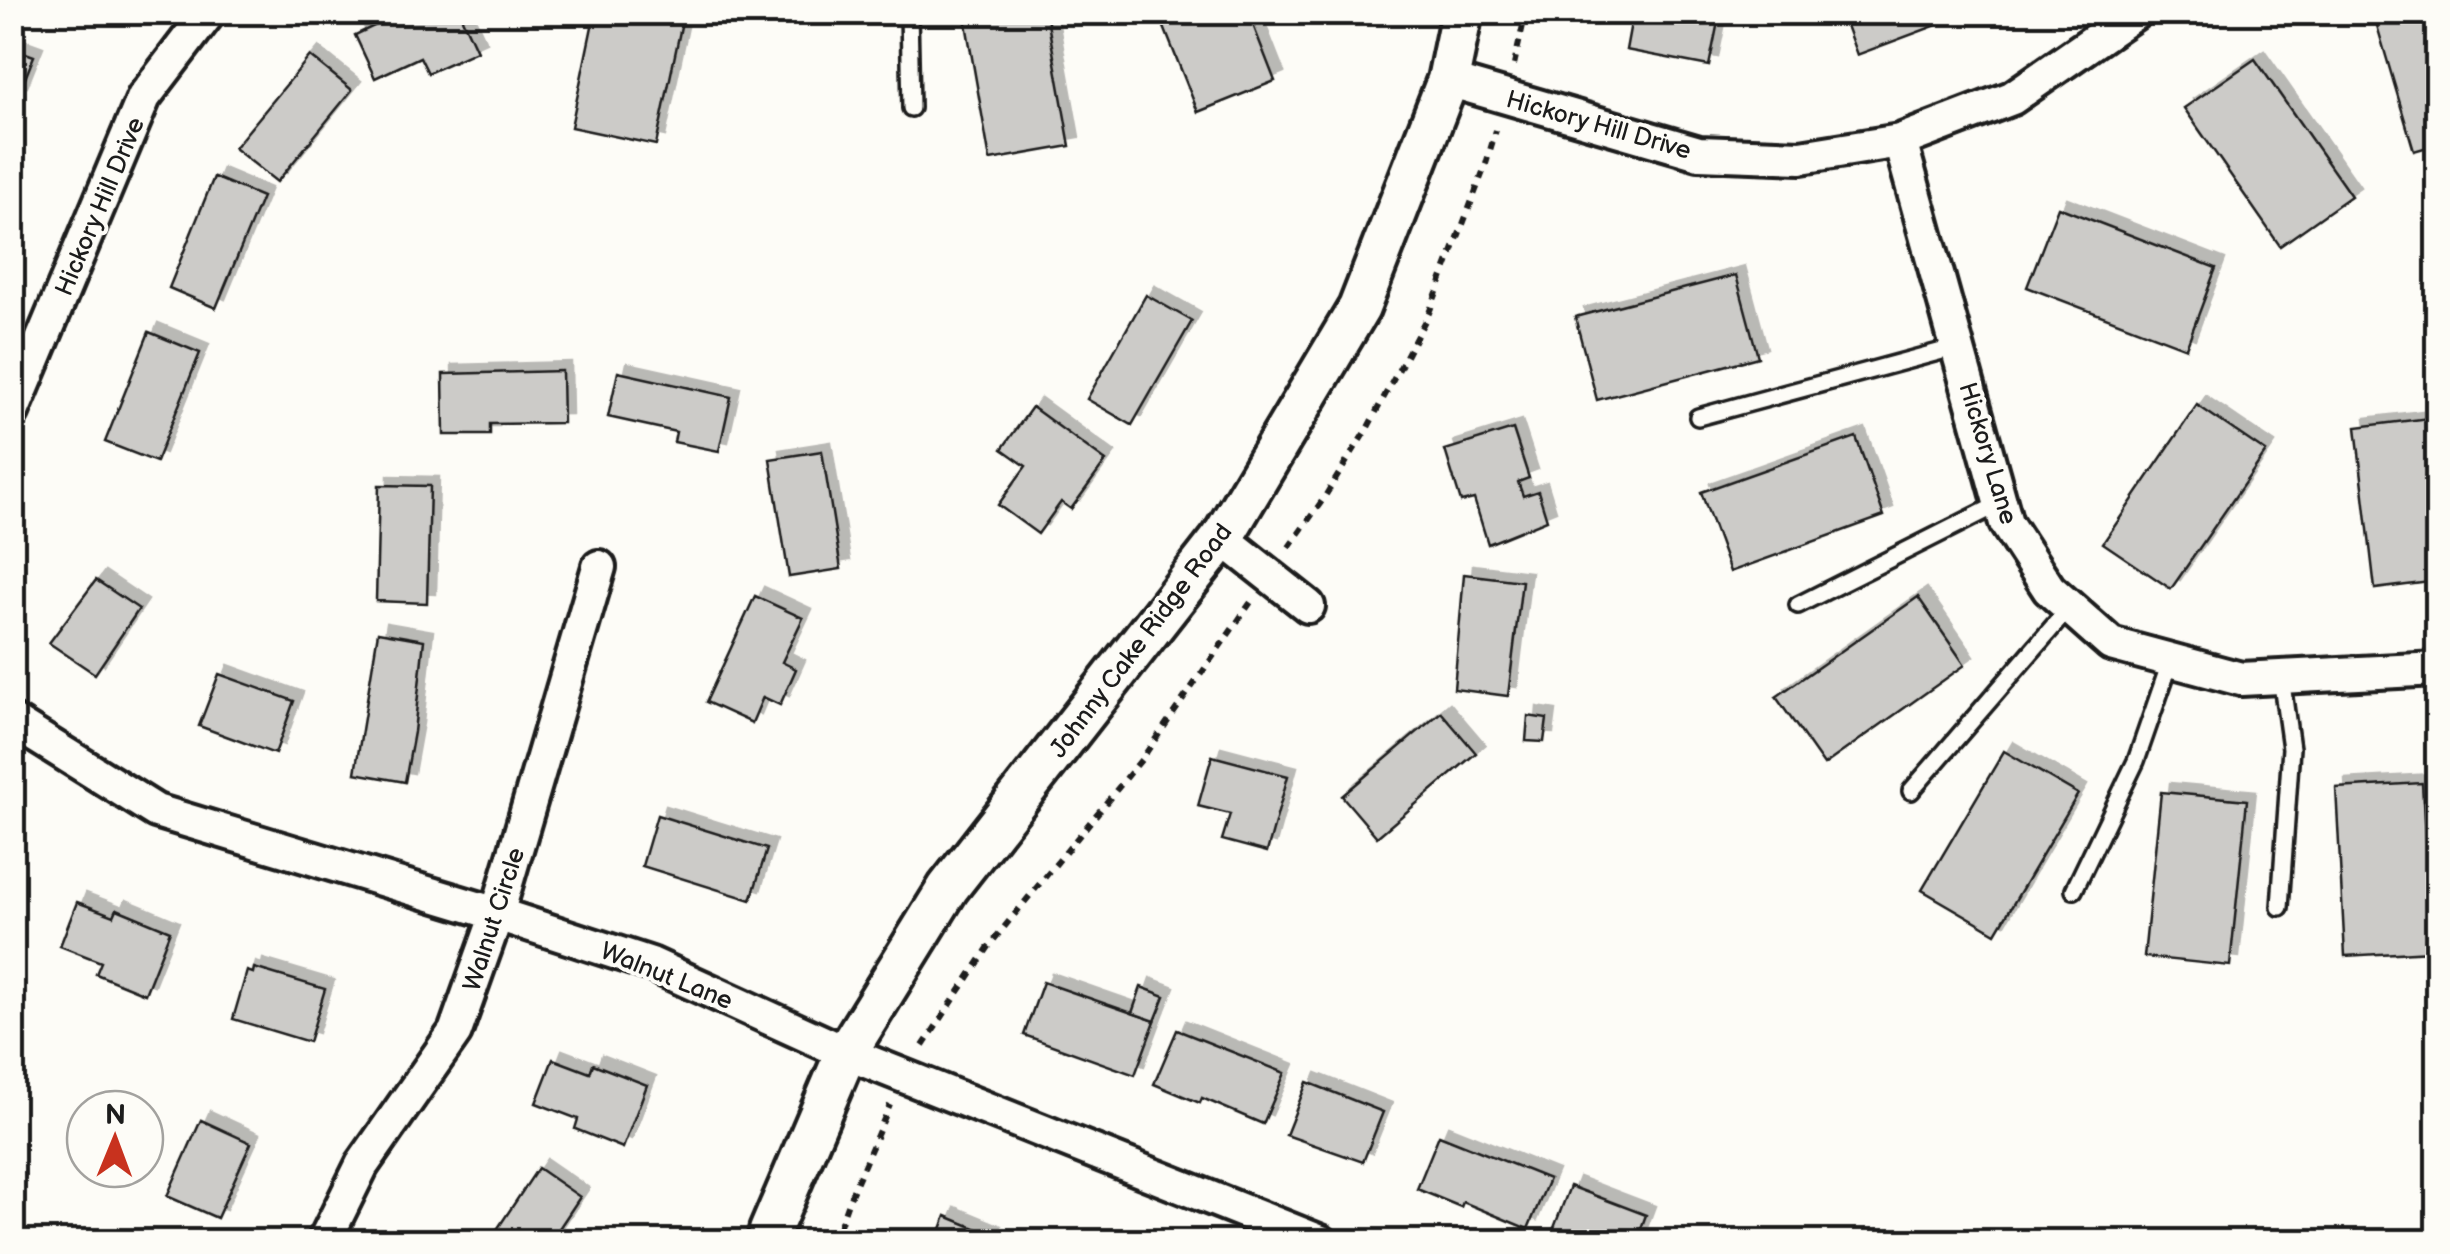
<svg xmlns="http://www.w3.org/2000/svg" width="2450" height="1254" font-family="'Balsamiq Sans',sans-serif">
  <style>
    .building { fill: #cccbc8; stroke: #1c1c1c; stroke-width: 2.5; filter: url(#shadow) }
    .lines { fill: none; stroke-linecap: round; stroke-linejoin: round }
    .service-casing { stroke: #1c1c1c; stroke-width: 22 }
    .minor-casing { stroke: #1c1c1c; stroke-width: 40 }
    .tertiary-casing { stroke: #1c1c1c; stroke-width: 48 }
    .path { stroke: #1c1c1c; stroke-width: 6; stroke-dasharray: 8 8; stroke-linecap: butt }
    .service { stroke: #fdfcf7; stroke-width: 15 }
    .minor { stroke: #fdfcf7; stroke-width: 32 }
    .tertiary { stroke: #fdfcf7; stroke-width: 40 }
    .labels { text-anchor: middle; stroke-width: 8; stroke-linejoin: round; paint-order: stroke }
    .street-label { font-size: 25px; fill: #1c1c1c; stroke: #fdfcf7 }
  </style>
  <defs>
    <filter id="shadow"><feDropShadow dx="9" dy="-9" stdDeviation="0" flood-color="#0004"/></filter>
  </defs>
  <rect width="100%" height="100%" fill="#fdfcf7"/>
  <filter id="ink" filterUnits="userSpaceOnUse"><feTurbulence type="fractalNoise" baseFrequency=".01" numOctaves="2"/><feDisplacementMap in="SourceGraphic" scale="20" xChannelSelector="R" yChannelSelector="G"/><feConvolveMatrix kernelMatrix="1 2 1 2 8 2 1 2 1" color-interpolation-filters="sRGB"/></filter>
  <g filter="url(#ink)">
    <g class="building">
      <path d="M391,12H459L477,51L428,73L420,57L375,78L355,35L393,17Z"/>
      <path d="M595,12H684L656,145L571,127Z"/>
      <path d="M964,12H1046L1070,146L990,160Z"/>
      <path d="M1158,12H1248L1275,81L1198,112Z"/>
      <path d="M1633,12H1720L1709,66L1626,50Z"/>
      <path d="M1841,12H1932L1937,25L1857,55Z"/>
      <path d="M2373,12H2438V144L2414,151Z"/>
      <path d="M12,48L34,56L18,96L12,95Z"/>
      <path d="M310,56L352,90L277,182L234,148Z"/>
      <path d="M2255,59L2351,196L2280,246L2184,108Z"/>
      <path d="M214,177L262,197L216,308L169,288Z"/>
      <path d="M2058,207L2216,268L2186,348L2027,287Z"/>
      <path d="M1736,275L1758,357L1597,400L1575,317Z"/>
      <path d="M1146,295L1192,321L1132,425L1087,399Z"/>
      <path d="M149,332L200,353L156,462L105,442Z"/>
      <path d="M562,371L563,423L490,424V435H444L443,374Z"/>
      <path d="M618,372L731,397L719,451L674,442L676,432L608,417Z"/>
      <path d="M2197,405L2266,452L2171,589L2103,543Z"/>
      <path d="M1032,407L1106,461L1071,509L1061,502L1038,534L998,505L1026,466L1002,449Z"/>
      <path d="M2438,417V581L2375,589L2356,427Z"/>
      <path d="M1513,429L1529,478L1518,482L1523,496L1538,491L1547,520L1488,544L1474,499L1461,502L1445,450Z"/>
      <path d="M1856,437L1884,516L1730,572L1701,492Z"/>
      <path d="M822,451L841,569L789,577L770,459Z"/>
      <path d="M379,485L430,486L427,603L376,601Z"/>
      <path d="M1464,574L1522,581L1508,696L1454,689Z"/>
      <path d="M96,580L139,609L95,674L49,643Z"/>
      <path d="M755,596L803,618L782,662L796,669L780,705L763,697L752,723L706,702Z"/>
      <path d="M1918,597L1965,665L1824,765L1776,697Z"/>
      <path d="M378,632L424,640L414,732L405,782L355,773Z"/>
      <path d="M219,674L294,701L275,754L199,726Z"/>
      <path d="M1441,712L1476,753L1377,837L1342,796Z"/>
      <path d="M1528,716L1547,719L1544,742L1526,741Z"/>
      <path d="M2004,751L2078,794L1996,933L1922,890Z"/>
      <path d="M1212,756L1288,776L1267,852L1222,840L1230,814L1198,806Z"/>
      <path d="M2422,783L2431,951L2345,956L2336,788Z"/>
      <path d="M2161,792L2247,800L2230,966L2144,957Z"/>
      <path d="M657,815L767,849L751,900L642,866Z"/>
      <path d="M77,902L114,916L117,909L170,931L145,994L96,974L101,962L60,946Z"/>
      <path d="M254,968L325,989L309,1042L233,1019L247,971L253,973Z"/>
      <path d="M1043,982L1155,1021L1135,1075L1024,1035Z"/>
      <path d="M1141,987L1165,996L1155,1021L1132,1013Z"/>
      <path d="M1177,1030L1285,1073L1263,1124L1202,1098L1200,1103L1154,1084Z"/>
      <path d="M553,1059L590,1073L593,1064L647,1085L623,1148L575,1129L578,1119L536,1103Z"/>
      <path d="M1307,1082L1383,1112L1363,1162L1286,1135Z"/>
      <path d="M201,1120L251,1143L217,1218L167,1196Z"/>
      <path d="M1439,1135L1549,1179L1528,1229L1463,1202L1461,1207L1417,1189Z"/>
      <path d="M538,1168L580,1197L550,1242H504L494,1234Z"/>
      <path d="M1570,1186L1646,1215L1636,1242H1573L1552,1233Z"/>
      <path d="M946,1216L992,1235L990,1242H936Z"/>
    </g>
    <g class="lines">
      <defs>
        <g id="service">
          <path d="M909,12L911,108"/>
          <path d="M1698,417L1957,347"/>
          <path d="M1798,605L2001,503"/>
          <path d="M1911,791L2070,607"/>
          <path d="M2074,890L2136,761L2171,660"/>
          <path d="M2280,907L2291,748L2281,677"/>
        </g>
        <g id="minor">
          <path d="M1448,80L1699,153L1801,157L1900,141L2012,98L2136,12"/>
          <path d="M1900,141L2006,523L2049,589L2111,644L2241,679L2438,669"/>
          <path d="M12,412L144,97L209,12"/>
          <path d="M1222,538L1308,606"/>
          <path d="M12,721L156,811L497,914L651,964L846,1053L1321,1242"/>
          <path d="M324,1242L362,1165L455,1032L497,914L599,567"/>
        </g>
        <path id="tertiary" d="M768,1242L770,1231L846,1053L948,888L1222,538L1359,308L1448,80L1462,12"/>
      </defs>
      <use href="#service" class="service-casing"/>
      <use href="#minor" class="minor-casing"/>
      <use href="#tertiary" class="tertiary-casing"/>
      <g class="path">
        <path d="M1514,65L1526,12"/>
        <path d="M1289,547L1322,501L1367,429L1429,313L1486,164L1496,130"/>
        <path d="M923,1046L992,942L1141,760L1251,602"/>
        <path d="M834,1242L848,1202L890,1105"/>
      </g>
      <use href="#service" class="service"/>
      <use href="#minor" class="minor"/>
      <use href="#tertiary" class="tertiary"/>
    </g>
  </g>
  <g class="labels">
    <g class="street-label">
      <text transform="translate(1599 124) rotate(16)" y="9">Hickory Hill Drive</text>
      <text transform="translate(99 206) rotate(-67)" y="9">Hickory Hill Drive</text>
      <text transform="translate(1989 453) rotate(73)" y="9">Hickory Lane</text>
      <text transform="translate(1140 640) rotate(-53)" y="9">Johnny Cake Ridge Road</text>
      <text transform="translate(493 919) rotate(-72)" y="9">Walnut Circle</text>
      <text transform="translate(667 975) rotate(22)" y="9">Walnut Lane</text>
    </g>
  </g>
  <rect width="2450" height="1254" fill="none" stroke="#fdfcf7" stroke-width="50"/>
  <rect x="25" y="25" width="2400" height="1204" fill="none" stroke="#1c1c1c" stroke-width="4" filter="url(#ink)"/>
  <g transform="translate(115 1139) rotate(1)"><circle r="48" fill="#fdfcf7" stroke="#a3a29f" stroke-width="2.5"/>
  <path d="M0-8L18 38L0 25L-18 38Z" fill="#c8321e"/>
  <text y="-15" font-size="28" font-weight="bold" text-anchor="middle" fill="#1c1c1c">N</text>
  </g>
</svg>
